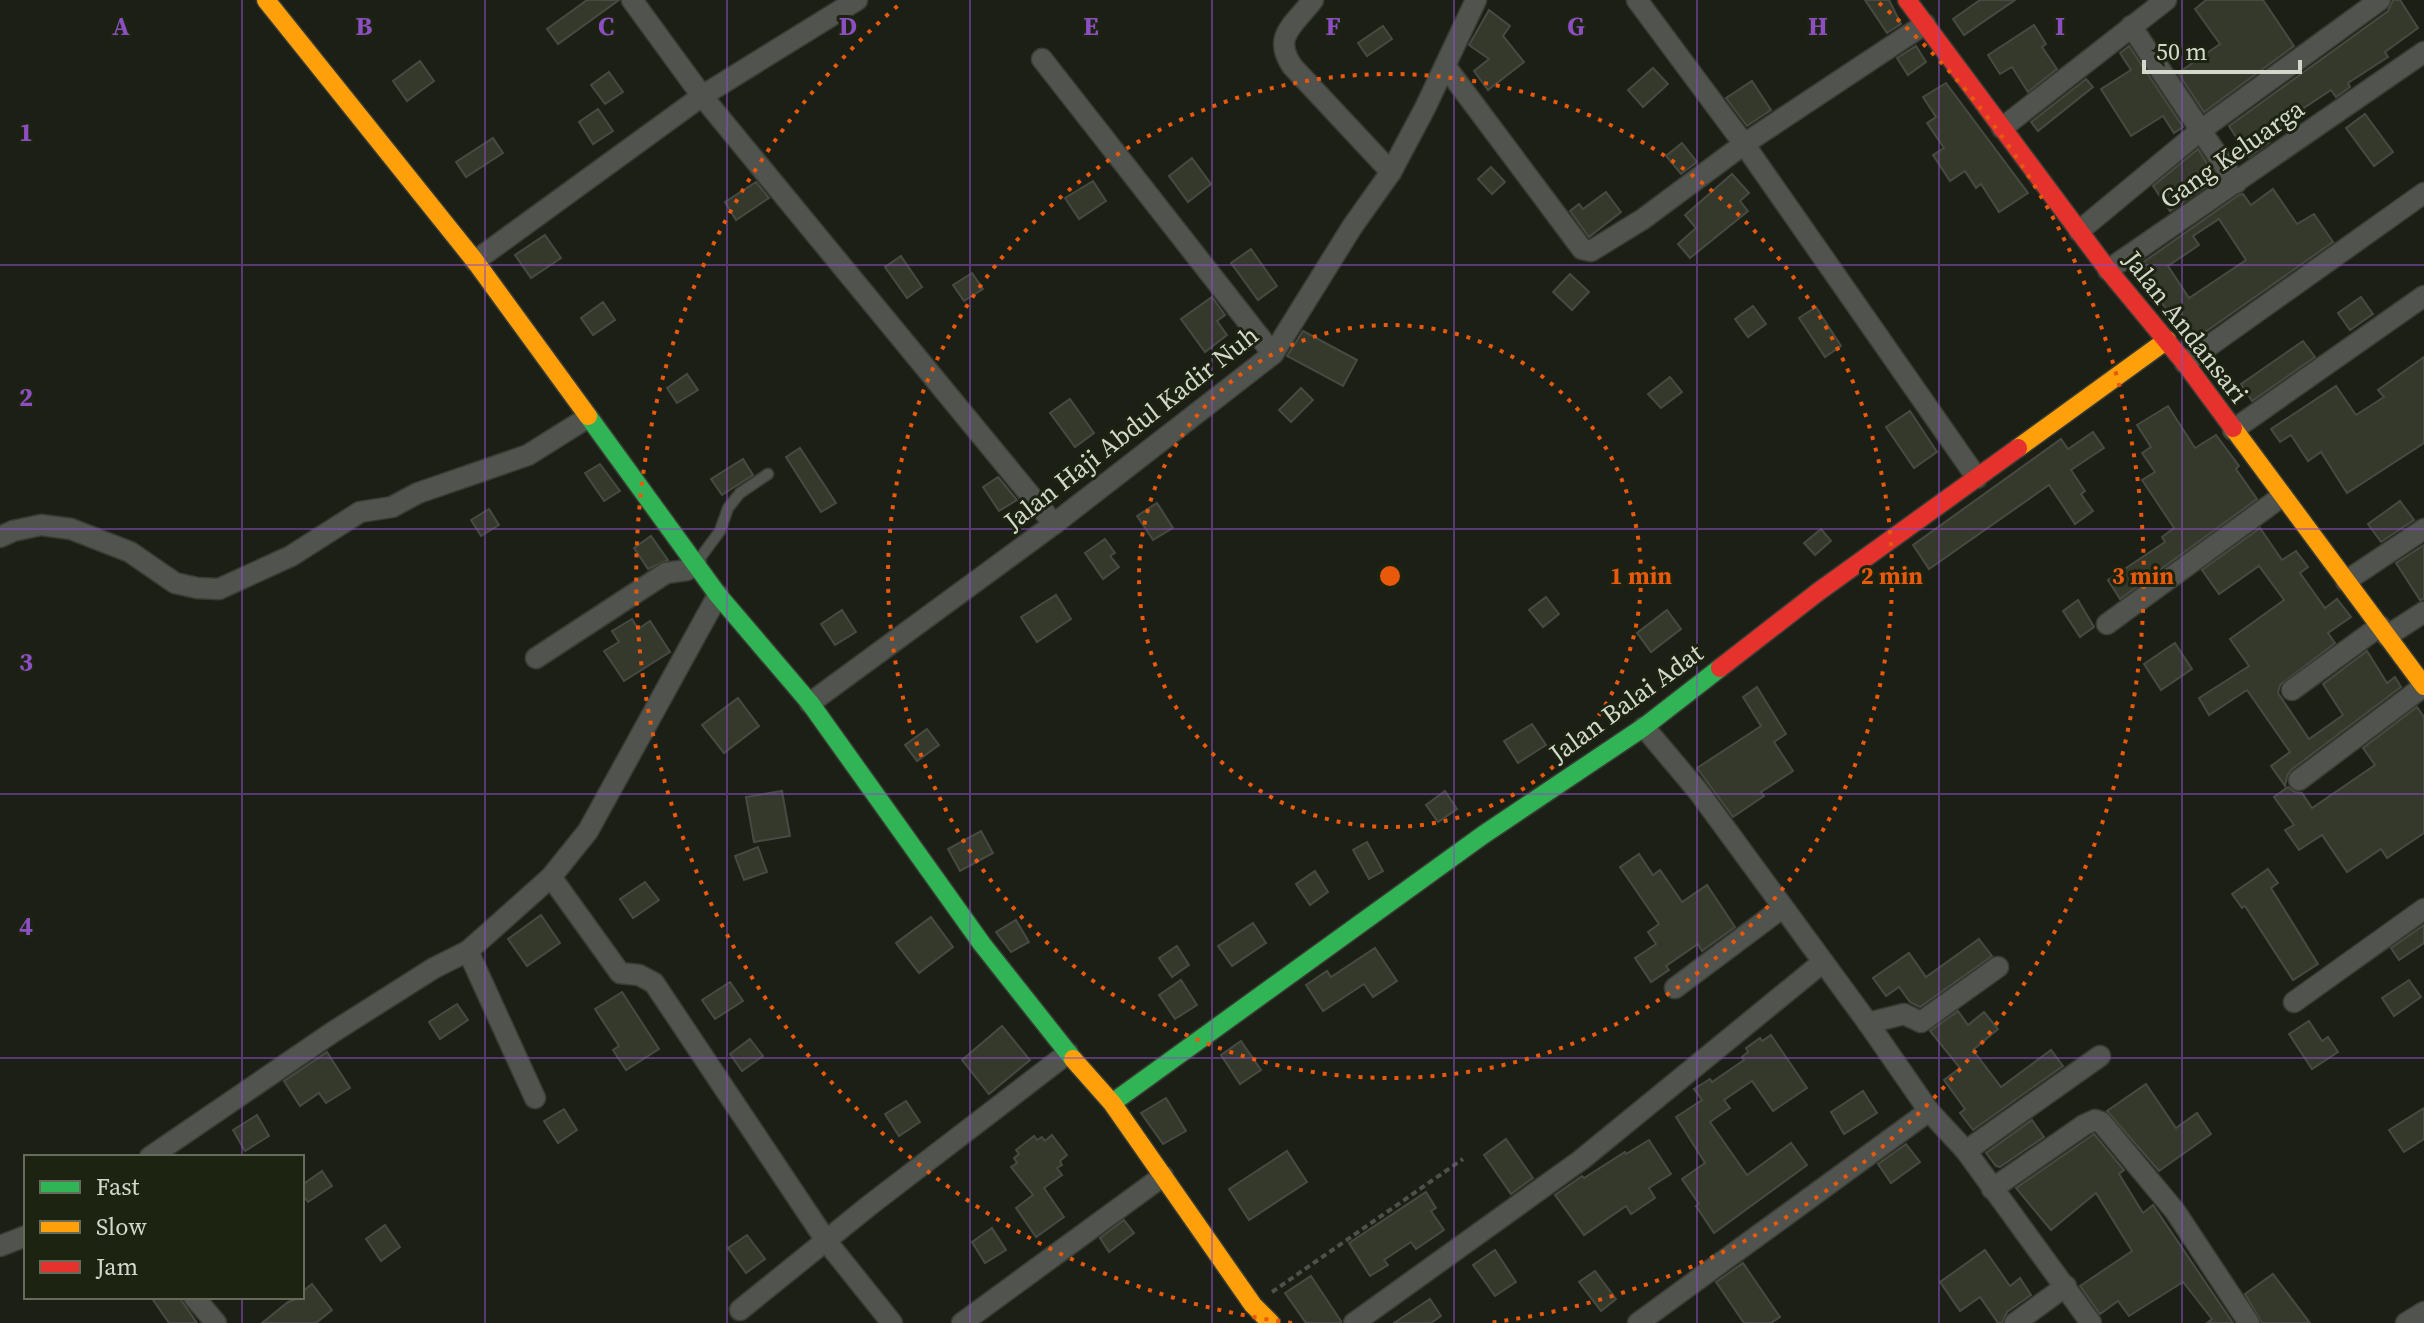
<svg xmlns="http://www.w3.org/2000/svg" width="2424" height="1323" font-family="'Source Serif 4',serif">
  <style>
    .building { fill: #35392b; stroke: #474a42; stroke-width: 2; fill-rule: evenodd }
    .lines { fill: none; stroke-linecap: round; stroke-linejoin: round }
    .lane-casing { stroke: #393c33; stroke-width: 13 }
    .street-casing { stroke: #393c33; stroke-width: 23 }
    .fast-casing { stroke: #393c33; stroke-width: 21 }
    .slow-casing { stroke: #393c33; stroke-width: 21 }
    .jam-casing { stroke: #393c33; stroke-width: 21 }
    .path { stroke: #4f504b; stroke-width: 4; stroke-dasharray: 6 4; stroke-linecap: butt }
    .lane { stroke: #51534e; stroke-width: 10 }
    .street { stroke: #51534e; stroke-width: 20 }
    .fast { stroke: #30b455; stroke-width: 18 }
    .slow { stroke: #ff9f0a; stroke-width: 18 }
    .jam { stroke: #e5322d; stroke-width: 18 }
    .grid { fill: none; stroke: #8d4ec2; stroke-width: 2; stroke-opacity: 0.55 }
    .ring { fill: none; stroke: #e8590c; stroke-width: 4; stroke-dasharray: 4 8 }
    .labels { text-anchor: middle; stroke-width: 6; stroke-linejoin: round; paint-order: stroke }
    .street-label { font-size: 26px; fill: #d4d8cc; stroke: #1d2311 }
    .grid-label { font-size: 26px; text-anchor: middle; font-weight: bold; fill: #8d4ec2; stroke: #1d2311; stroke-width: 6; stroke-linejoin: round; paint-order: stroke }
    .centre { fill: #e8590c; stroke: #1d2311; stroke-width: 4 }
    .ring-label { font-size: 24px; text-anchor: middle; font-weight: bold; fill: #e8590c; stroke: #1d2311; stroke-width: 6; stroke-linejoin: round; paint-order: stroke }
  </style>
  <rect width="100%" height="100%" fill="#1c1f15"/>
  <g class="building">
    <path d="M587,0H619L558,44L547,29Z"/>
    <path d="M1865,0H1889L1901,24L1887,33Z"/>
    <path d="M1980,0H2015L1964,35L1953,19Z"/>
    <path d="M2206,0H2263L2294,46L2204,112L2178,73L2220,44L2195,9Z"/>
    <path d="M2393,0H2400L2418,28L2385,52L2388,57L2348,83L2350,87L2336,97L2331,90L2292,116L2294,118L2267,137L2270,142L2249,157L2229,126L2388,11Z"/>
    <path d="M1489,10L1510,26L1503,36L1524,62L1488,90L1474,71L1489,59L1469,45Z"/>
    <path d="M2034,25L2046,44L2042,47L2057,69L2028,92L2012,67L2000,74L1988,55Z"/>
    <path d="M1383,26L1392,39L1367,56L1358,43Z"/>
    <path d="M1916,46L1926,62L1908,75L1897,58Z"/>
    <path d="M2129,46L2183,127L2174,133L2163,116L2131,136L2101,89L2131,70L2120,53Z"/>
    <path d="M420,61L434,81L407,101L393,81Z"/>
    <path d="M1653,68L1668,84L1643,107L1628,90Z"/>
    <path d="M609,72L623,92L605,104L591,85Z"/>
    <path d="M2086,79L2093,87L2038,131L2031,122Z"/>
    <path d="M1752,81L1771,110L1747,126L1726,98Z"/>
    <path d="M1946,83L2028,193L1999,212L1981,184L1976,188L1965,171L1950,181L1933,155L1944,148L1927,123L1936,117L1923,97Z"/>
    <path d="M598,109L613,131L593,144L579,122Z"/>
    <path d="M2365,114L2393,152L2374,166L2346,128Z"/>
    <path d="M493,138L503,153L466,177L456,162Z"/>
    <path d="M1682,143L1697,162L1681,174L1666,156Z"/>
    <path d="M2198,149L2217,179L2170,211L2153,186Z"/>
    <path d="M1192,158L1211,184L1188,202L1169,176Z"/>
    <path d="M1491,167L1505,182L1492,194L1478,179Z"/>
    <path d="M1732,174L1749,193L1740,201L1748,211L1690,258L1678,244L1696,228L1685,215Z"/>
    <path d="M1093,181L1106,201L1079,219L1065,198Z"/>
    <path d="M756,182L769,198L736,220L725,202Z"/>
    <path d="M2273,189L2297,224L2314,214L2333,242L2191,342L2158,298L2163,295L2142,263L2239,195L2243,194L2251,205ZM2219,219L2246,260L2189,298L2168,266L2199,245L2193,236Z"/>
    <path d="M1606,192L1621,212L1589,237L1570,211L1579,204L1583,209Z"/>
    <path d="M545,235L561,258L531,278L515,255Z"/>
    <path d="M1251,249L1277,286L1258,300L1231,263Z"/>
    <path d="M901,256L922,287L907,298L885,267Z"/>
    <path d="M972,273L983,289L964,301L953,285Z"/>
    <path d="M1570,274L1589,292L1572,310L1553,292Z"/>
    <path d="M1212,297L1225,315L1217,321L1227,335L1205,352L1181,319Z"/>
    <path d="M2361,297L2373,314L2350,330L2338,313Z"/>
    <path d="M603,302L615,320L593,335L581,318Z"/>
    <path d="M1753,306L1766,324L1748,337L1735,319Z"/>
    <path d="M1816,307L1841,346L1825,357L1799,318Z"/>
    <path d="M1303,331L1357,360L1343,386L1287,356Z"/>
    <path d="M2303,341L2315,357L2252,401L2241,384Z"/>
    <path d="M2424,357V443L2347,493L2321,452L2308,461L2291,435L2280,442L2271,429L2336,386L2356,415L2384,397L2378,390Z"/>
    <path d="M687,374L698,390L677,403L667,388Z"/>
    <path d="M1670,377L1682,392L1661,408L1648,394Z"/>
    <path d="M1301,388L1313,400L1291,422L1279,410Z"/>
    <path d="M1070,399L1094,433L1075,447L1050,413Z"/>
    <path d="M2168,406L2195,448L2216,435L2239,466L2236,469L2257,499L2120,599L2108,580L2165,542L2162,537L2174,528L2142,480L2155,472L2142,453L2151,447L2137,425Z"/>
    <path d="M1910,411L1937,452L1914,468L1886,427Z"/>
    <path d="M2093,432L2104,448L2071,470L2085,491L2081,494L2093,511L2075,524L2049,485L1929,569L1913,545L2061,439L2068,449Z"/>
    <path d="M800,448L836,503L821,512L786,457Z"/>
    <path d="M743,459L753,475L722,495L711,479Z"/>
    <path d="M600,464L620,491L604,501L585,473Z"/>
    <path d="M998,477L1017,500L999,511L983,487Z"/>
    <path d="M2400,501L2414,520L2381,542L2368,524Z"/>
    <path d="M1157,503L1173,528L1153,540L1137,516Z"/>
    <path d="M489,509L499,525L481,536L471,520Z"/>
    <path d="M2260,528L2282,560L2296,551L2308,567L2300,573L2325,608L2337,599L2351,617L2328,633L2335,643L2280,685L2278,693L2309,739L2343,715L2323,684L2367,651L2387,683L2395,677L2401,687L2291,770L2287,776L2285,786L2271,766L2290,752L2247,690L2209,715L2199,698L2249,666L2230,639L2284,600L2259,566L2219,594L2202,570Z"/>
    <path d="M1821,529L1831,541L1815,555L1804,543Z"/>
    <path d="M651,536L668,560L648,569L634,548Z"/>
    <path d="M1105,539L1115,553L1110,556L1119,567L1103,579L1085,553Z"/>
    <path d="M2424,545V599L2420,600L2396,563Z"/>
    <path d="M1056,595L1071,619L1037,642L1021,617Z"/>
    <path d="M1546,597L1559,614L1543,627L1529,610Z"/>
    <path d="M2078,600L2094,627L2080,637L2063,611Z"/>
    <path d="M842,610L856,632L835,645L821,624Z"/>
    <path d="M1667,610L1681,629L1651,652L1637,633Z"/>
    <path d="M632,619L638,629L650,621L670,652L624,681L604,651L619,642L612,631Z"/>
    <path d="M2175,643L2192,669L2161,690L2144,664Z"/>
    <path d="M1757,687L1786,734L1774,742L1793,771L1761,792L1764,796L1733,817L1697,768L1761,726L1743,697Z"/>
    <path d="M738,698L759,726L724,753L702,725Z"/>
    <path d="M2417,707L2424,717V833L2387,858L2381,849L2347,872L2322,835L2299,850L2285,830L2294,825L2274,797L2288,787L2295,792L2302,793L2312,808L2375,765L2363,748Z"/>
    <path d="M1532,724L1546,745L1518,763L1504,741Z"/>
    <path d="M927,729L939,745L917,761L905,745Z"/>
    <path d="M782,791L790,836L754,842L746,797Z"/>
    <path d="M1445,791L1457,809L1438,822L1426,805Z"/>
    <path d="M981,831L993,853L960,871L948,849Z"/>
    <path d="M1367,842L1383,871L1369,879L1353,850Z"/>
    <path d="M758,847L767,872L744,880L735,856Z"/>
    <path d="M1639,854L1653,875L1660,870L1682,902L1707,885L1735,927L1702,951L1698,944L1666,966L1669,970L1651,982L1635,958L1656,944L1648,932L1659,924L1620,867Z"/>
    <path d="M2268,869L2278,883L2271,888L2318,964L2293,980L2245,906L2242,908L2232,894Z"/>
    <path d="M1315,871L1328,892L1310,905L1296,884Z"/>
    <path d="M645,882L659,900L633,918L620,899Z"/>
    <path d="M541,915L560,943L527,966L508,939Z"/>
    <path d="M931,917L953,947L919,973L896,943Z"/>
    <path d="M1016,920L1029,942L1011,952L996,932Z"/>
    <path d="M1253,923L1266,943L1232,966L1218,946Z"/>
    <path d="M2424,925V943L2399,960L2391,948Z"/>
    <path d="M1979,939L1992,956L1920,1007L1910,1002L1899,987L1886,996L1873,978L1909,953L1926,977Z"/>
    <path d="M1177,946L1189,965L1172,977L1159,958Z"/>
    <path d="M1375,948L1397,981L1373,997L1364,984L1323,1011L1306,985L1327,971L1331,977Z"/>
    <path d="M1181,980L1197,1005L1175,1019L1159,995Z"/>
    <path d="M2409,980L2421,997L2394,1016L2382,998Z"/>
    <path d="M730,982L743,1001L715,1019L702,1000Z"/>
    <path d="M622,992L659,1049L626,1070L613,1050L619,1046L595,1009Z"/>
    <path d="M457,1004L468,1020L440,1039L429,1022Z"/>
    <path d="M1958,1011L1968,1025L1984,1012L1998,1029L1973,1050L2001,1087L2051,1050L2063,1066L1973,1130L1960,1113L1965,1109L1944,1080L1960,1068L1930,1031Z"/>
    <path d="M2309,1021L2322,1041L2328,1037L2338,1052L2312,1069L2289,1034Z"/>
    <path d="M1002,1026L1030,1060L989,1094L962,1060Z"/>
    <path d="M1771,1035L1807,1088L1773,1111L1752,1081L1724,1100L1730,1108L1710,1122L1747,1175L1791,1143L1807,1165L1714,1233L1696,1206L1699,1204L1682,1179L1705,1163L1676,1117L1702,1100L1694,1089L1710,1079L1712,1082L1744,1060L1742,1057L1748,1052L1746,1048L1760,1038L1762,1041Z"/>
    <path d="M750,1039L763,1056L742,1071L730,1054Z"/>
    <path d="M1241,1041L1261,1070L1240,1084L1221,1055Z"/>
    <path d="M327,1052L350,1088L326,1103L319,1093L300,1106L284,1081Z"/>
    <path d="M2146,1084L2176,1128L2197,1113L2211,1134L2159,1171L2107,1111Z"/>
    <path d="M1863,1091L1877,1113L1844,1134L1831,1112Z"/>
    <path d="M1166,1098L1186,1131L1163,1144L1141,1113Z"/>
    <path d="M906,1101L920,1122L899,1136L885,1114Z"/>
    <path d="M2424,1108V1139L2404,1152L2389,1130Z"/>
    <path d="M564,1109L577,1130L558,1143L544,1121Z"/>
    <path d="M257,1115L269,1136L245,1151L233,1130Z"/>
    <path d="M2032,1120L2044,1137L2000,1167L1996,1166L1986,1153Z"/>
    <path d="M2094,1134L2124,1170L2119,1174L2143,1213L2153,1205L2233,1323H2207L2212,1319L2183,1282L2129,1316L2118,1301L2100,1314L2080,1286L2132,1251L2096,1193L2051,1230L2016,1188Z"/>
    <path d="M1052,1135L1067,1155L1060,1161L1062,1165L1057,1168L1062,1175L1044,1188L1064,1217L1036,1237L1016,1208L1033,1195L1011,1167L1017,1163L1014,1158L1019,1154L1016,1150L1034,1136L1037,1140L1042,1137L1045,1141Z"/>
    <path d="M1506,1139L1533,1178L1511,1194L1484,1155Z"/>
    <path d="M1649,1140L1671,1174L1649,1188L1655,1198L1631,1214L1626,1206L1584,1235L1555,1195L1582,1176L1584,1178L1625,1152L1626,1154Z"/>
    <path d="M1906,1144L1920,1162L1891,1183L1878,1164Z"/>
    <path d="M1287,1151L1307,1182L1249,1220L1229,1189Z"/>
    <path d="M322,1171L332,1186L308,1202L302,1194V1185Z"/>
    <path d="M1426,1192L1436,1208L1431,1211L1444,1230L1416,1249L1411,1242L1384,1260L1388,1265L1370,1276L1349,1243Z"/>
    <path d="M1124,1220L1134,1233L1109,1252L1100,1238Z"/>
    <path d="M385,1225L400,1247L381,1261L366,1239Z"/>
    <path d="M992,1228L1006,1250L985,1263L972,1242Z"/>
    <path d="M747,1235L765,1259L746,1273L728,1248Z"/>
    <path d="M1495,1250L1516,1282L1495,1296L1473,1265Z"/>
    <path d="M1985,1250L2010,1286L2020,1278L2031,1295L2007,1312L2002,1323H1998L1980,1297L1960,1311L1940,1282Z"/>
    <path d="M1743,1263L1780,1317L1771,1323H1744L1716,1282Z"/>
    <path d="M1595,1271L1616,1299L1601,1311L1579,1282Z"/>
    <path d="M2273,1274L2310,1323H2262L2245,1294Z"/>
    <path d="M1311,1276L1341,1321V1323H1306L1285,1293Z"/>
    <path d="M312,1284L332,1310L316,1323H262L288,1302L302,1297V1292Z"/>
    <path d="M151,1297H179L197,1323H169Z"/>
    <path d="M1430,1299L1441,1316L1431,1323H1394Z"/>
  </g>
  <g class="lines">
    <defs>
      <path id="lane" d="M697,562L720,531L728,508L740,493L768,474"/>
      <g id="street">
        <path d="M632,0L702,96L1054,524"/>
        <path d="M1313,0C1294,25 1272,36 1292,66L1391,172"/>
        <path d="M1637,0L1744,144L1977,478"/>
        <path d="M2131,26L2236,183"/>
        <path d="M1042,59L1273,354"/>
        <path d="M1446,67L1582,249L1591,251L1643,219L1744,144L1925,24"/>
        <path d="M2002,128L2166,0"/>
        <path d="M2079,231L2201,130L2380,0"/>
        <path d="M475,261L702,96L857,0"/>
        <path d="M2108,270L2424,52"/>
        <path d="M2185,363L2424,193"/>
        <path d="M2233,430L2424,296"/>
        <path d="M0,537L13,531L41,525L71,529L130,552L175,583L197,588L219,589L291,556L360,512L392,507L418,493L528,455L587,418"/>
        <path d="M2346,581L2424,529"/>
        <path d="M2107,624L2281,497"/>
        <path d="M2387,636L2424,612"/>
        <path d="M536,658L666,573L687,570L696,563"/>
        <path d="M2292,690L2380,626"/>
        <path d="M810,703L1054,524L1273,354L1352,227L1391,172L1425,108L1476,0"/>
        <path d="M1644,727L1698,791L1868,1023L1929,1111L1966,1151L2091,1323"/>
        <path d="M2299,780L2424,686"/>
        <path d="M551,877L620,973L639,975L654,983L827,1242L892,1323"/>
        <path d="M468,951L535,1098"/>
        <path d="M1675,988L1782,908"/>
        <path d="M2294,1002L2424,909"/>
        <path d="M1868,1023L1904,1014L1921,1022L1998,967"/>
        <path d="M1966,1151L2100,1056"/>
        <path d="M150,1157L333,1032L434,968L468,951L551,877L588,831L718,595"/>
        <path d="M1992,1189L2084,1125L2095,1120L2101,1122L2175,1211L2249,1323"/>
        <path d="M0,1246L26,1236"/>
        <path d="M194,1297L216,1323"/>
        <path d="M740,1310L870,1205L1068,1053"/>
        <path d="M962,1323L1163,1176"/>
        <path d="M1354,1323L1581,1160L1823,962"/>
        <path d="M1638,1323L1929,1111"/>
        <path d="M2015,1323L2066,1286"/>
        <path d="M2406,1323L2424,1312"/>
      </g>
      <g id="fast">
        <path d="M588,416L718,595L810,703L982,944L1073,1059"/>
        <path d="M1112,1103L1483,835L1644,727L1720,668"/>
      </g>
      <g id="slow">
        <path d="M266,0L475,261L588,416"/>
        <path d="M2233,428L2424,686"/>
        <path d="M2018,448L2167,340"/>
        <path d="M1073,1059L1112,1103L1253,1305L1271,1323"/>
      </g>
      <g id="jam">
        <path d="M1907,0L2108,270L2185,363L2233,428"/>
        <path d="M1720,668L1818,592L2018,448"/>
      </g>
    </defs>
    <use href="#lane" class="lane-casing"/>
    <use href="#street" class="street-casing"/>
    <use href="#fast" class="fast-casing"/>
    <use href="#slow" class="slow-casing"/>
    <use href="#jam" class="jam-casing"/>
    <path class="path" d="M1272,1292L1463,1159"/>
    <use href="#lane" class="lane"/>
    <use href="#street" class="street"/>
    <use href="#fast" class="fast"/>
    <use href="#slow" class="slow"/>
    <use href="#jam" class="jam"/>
  </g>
  <path class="grid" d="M242,0V1157M485,0V1323M727,0V1323M970,0V1323M1212,0V1323M1454,0V1323M1697,0V1323M1939,0V1323M2182,0V1323M0,265H2424M0,529H2424M0,794H2424M0,1058H2424M242,1297V1323"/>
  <g class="ring">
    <circle cx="1390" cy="576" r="251"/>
    <circle cx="1390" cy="576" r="502"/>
    <path d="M1292 1323A753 753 0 0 1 901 3M1879 3A753 753 0 0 1 1488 1323"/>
  </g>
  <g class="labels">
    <g class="street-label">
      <text transform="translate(2232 154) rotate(-35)" y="9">Gang Keluarga</text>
      <text transform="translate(2186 327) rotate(52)" y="9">Jalan Andansari</text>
      <text transform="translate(1131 428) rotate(-38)" y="9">Jalan Haji Abdul Kadir Nuh</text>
      <text transform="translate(1626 703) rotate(-36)" y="9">Jalan Balai Adat</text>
    </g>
  </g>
  <g class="grid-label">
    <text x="121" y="35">A</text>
    <text x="364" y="35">B</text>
    <text x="606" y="35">C</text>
    <text x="848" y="35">D</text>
    <text x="1091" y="35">E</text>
    <text x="1333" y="35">F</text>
    <text x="1576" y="35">G</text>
    <text x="1818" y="35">H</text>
    <text x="2060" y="35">I</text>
    <text x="26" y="141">1</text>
    <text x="26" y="406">2</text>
    <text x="26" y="671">3</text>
    <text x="26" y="935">4</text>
  </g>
  <circle cx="1390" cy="576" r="12" class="centre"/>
  <g class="ring-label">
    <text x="1641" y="584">1 min</text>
    <text x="1892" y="584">2 min</text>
    <text x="2143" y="584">3 min</text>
  </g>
  <rect x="24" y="1155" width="280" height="144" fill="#1d2311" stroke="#666b5c" stroke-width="2"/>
  <rect x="40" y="1181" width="40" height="12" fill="#30b455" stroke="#666b5c" stroke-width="2"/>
  <text x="96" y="1195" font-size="24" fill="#d4d8cc">Fast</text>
  <rect x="40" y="1221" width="40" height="12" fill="#ff9f0a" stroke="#666b5c" stroke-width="2"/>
  <text x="96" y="1235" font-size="24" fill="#d4d8cc">Slow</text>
  <rect x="40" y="1261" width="40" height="12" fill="#e5322d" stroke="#666b5c" stroke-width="2"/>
  <text x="96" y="1275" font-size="24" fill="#d4d8cc">Jam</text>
  <path d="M2144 60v12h156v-12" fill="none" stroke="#d4d8cc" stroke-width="4"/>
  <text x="2156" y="60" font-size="24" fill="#d4d8cc" stroke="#1d2311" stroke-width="6" paint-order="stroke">50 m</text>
</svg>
